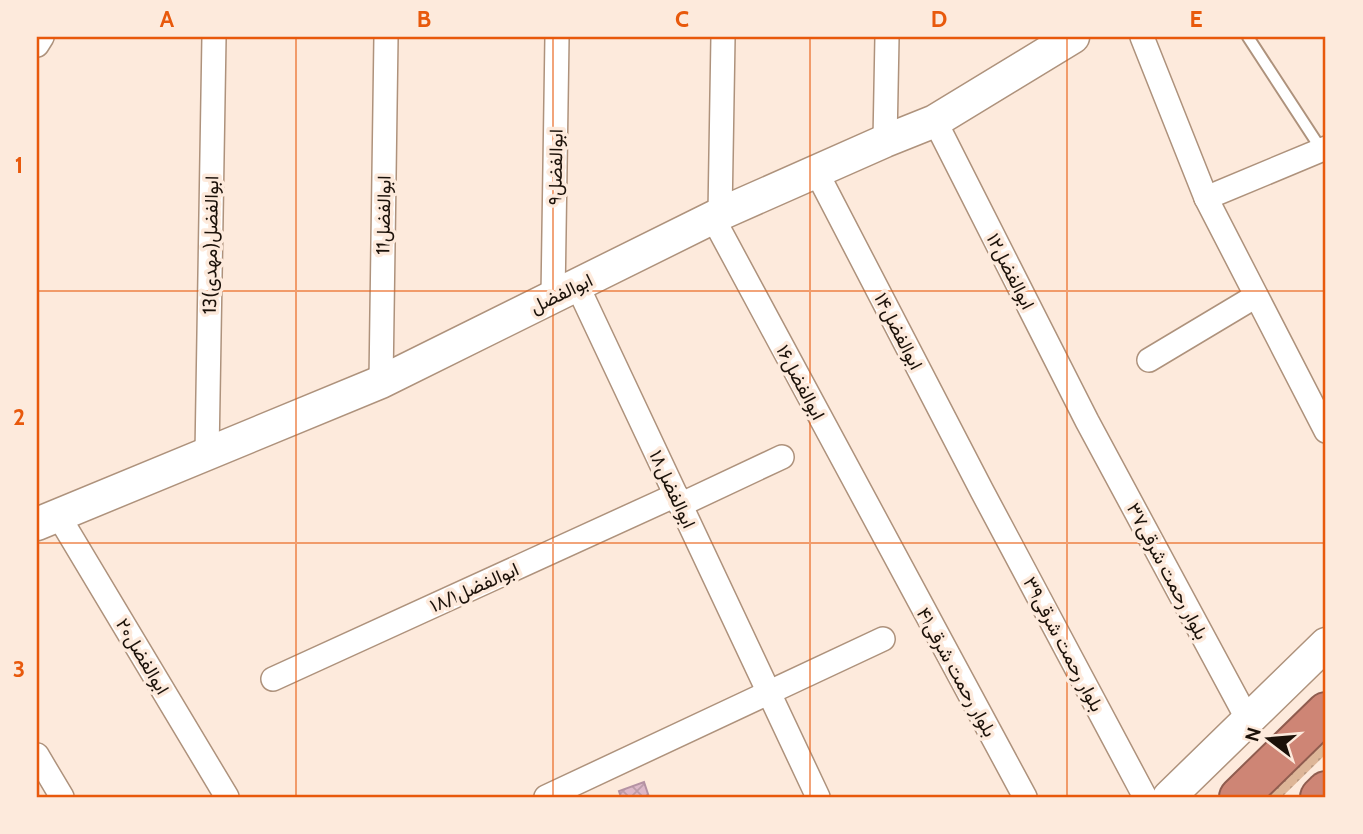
<svg xmlns="http://www.w3.org/2000/svg" width="1363" height="834" font-family="Cabin,Vazirmatn,sans-serif">
  <style>
    .grass { fill: url(#grass-dots) }
    .building { fill: url(#building-cross-hatch); stroke: #b492a3; stroke-width: 2 }
    .lines { fill: none; stroke-linecap: round; stroke-linejoin: round }
    .lane-casing { stroke: #ae927c; stroke-width: 14 }
    .street-casing { stroke: #ae927c; stroke-width: 26 }
    .secondary-casing { stroke: #ae927c; stroke-width: 35 }
    .highway-casing { stroke: #8f5c4f; stroke-width: 42 }
    .lane { stroke: #fff; stroke-width: 10 }
    .street { stroke: #fff; stroke-width: 23 }
    .secondary { stroke: #fff; stroke-width: 32 }
    .highway { stroke: #ce8575; stroke-width: 38 }
    .grid { fill: none; stroke: #e8590c; stroke-width: 2; stroke-opacity: 0.55 }
    .labels { text-anchor: middle; stroke-width: 7; stroke-linejoin: round; paint-order: stroke }
    .street-label { font-size: 19px; fill: #1b1109; stroke: #fdeadc }
    .neatline { fill: none; stroke: #e8590c; stroke-width: 2.5 }
    .grid-label { font-size: 23px; text-anchor: middle; font-weight: bold; fill: #e8590c }
  </style>
  <defs>
    <pattern id="grass-dots" width="8" height="8" patternUnits="userSpaceOnUse" patternTransform="scale(1.75)"><rect width="8" height="8" fill="#ddb698"/><path d="M2 2h.1M6 6h.1" fill="none" stroke="#bd9b82" stroke-width="1.8" stroke-linecap="round"/></pattern>
    <pattern id="building-cross-hatch" width="8" height="8" patternUnits="userSpaceOnUse" patternTransform="scale(1.75)"><rect width="8" height="8" fill="#dcb8c9"/><path d="M0 0l8 8M0 8l8-8" fill="none" stroke="#bc9dab"/></pattern>
  </defs>
  <rect width="100%" height="100%" fill="#fdeadc"/>
  <path class="grass" d="M1326,730V754L1282,797H1257Z"/>
  <path class="building" d="M644,782L649,797H621L619,791Z"/>
  <g class="lines">
    <defs>
      <path id="lane" d="M1248,37L1323,152"/>
      <g id="street">
        <path d="M1142,37L1206,198L1326,431"/>
        <path d="M37,45L42,37"/>
        <path d="M935,121L1087,421L1248,720"/>
        <path d="M885,141L887,37"/>
        <path d="M816,171L982,491L1145,797"/>
        <path d="M1206,198L1326,148"/>
        <path d="M720,214L723,37"/>
        <path d="M713,218L1025,797"/>
        <path d="M577,285L818,797"/>
        <path d="M553,297L557,37"/>
        <path d="M1149,360L1256,296"/>
        <path d="M381,382L386,37"/>
        <path d="M207,454L214,37"/>
        <path d="M680,505L782,457"/>
        <path d="M58,515L227,797"/>
        <path d="M273,679L676,495"/>
        <path d="M37,755L62,797"/>
        <path d="M546,797L883,639"/>
      </g>
      <g id="secondary">
        <path d="M37,524L381,382L720,214L885,141L935,121L1073,37"/>
        <path d="M1169,797L1326,644"/>
      </g>
      <g id="highway">
        <path d="M1239,797L1326,712"/>
        <path d="M1320,797L1326,791"/>
      </g>
    </defs>
    <use href="#lane" class="lane-casing"/>
    <use href="#street" class="street-casing"/>
    <use href="#secondary" class="secondary-casing"/>
    <use href="#highway" class="highway-casing"/>
    <use href="#lane" class="lane"/>
    <use href="#street" class="street"/>
    <use href="#secondary" class="secondary"/>
    <use href="#highway" class="highway"/>
  </g>
  <path class="grid" d="M296,37V797M553,37V797M810,37V797M1067,37V797M37,291H1326M37,543H1326"/>
  <g class="labels">
    <g class="street-label">
      <text transform="translate(555 167) rotate(-89)" y="7">ابوالفضل۹</text>
      <text transform="translate(383 215) rotate(-89)" y="7">11ابوالفضل</text>
      <text transform="translate(210 245) rotate(-89)" y="7">13ابوالفضل(مهدی)</text>
      <text transform="translate(1011 271) rotate(63)" y="7">ابوالفضل۱۲</text>
      <text transform="translate(561 293) rotate(-26)" y="7">ابوالفضل</text>
      <text transform="translate(899 331) rotate(63)" y="7">ابوالفضل۱۴</text>
      <text transform="translate(801 382) rotate(62)" y="7">ابوالفضل۱۶</text>
      <text transform="translate(673 489) rotate(65)" y="7">ابوالفضل۱۸</text>
      <text transform="translate(1168 571) rotate(62)" y="7">بلوار رحمت شرقی۳۷</text>
      <text transform="translate(474 587) rotate(-24)" y="7">ابوالفضل۱۸/۱</text>
      <text transform="translate(1064 644) rotate(62)" y="7">بلوار رحمت شرقی۳۹</text>
      <text transform="translate(143 656) rotate(59)" y="7">ابوالفضل۲۰</text>
      <text transform="translate(957 672) rotate(61)" y="7">بلوار رحمت شرقی۴۱</text>
    </g>
  </g>
  <rect width="1363" height="834" fill="none" stroke="#fdeadc" stroke-width="77"/>
  <g transform="translate(1269 739) rotate(286)" stroke="#fdeadc" stroke-width="5" paint-order="stroke">
  <path d="M0-5L12 26L0 18L-12 26Z" fill="#1b1109"/>
  <text y="-10" font-size="19" font-weight="bold" text-anchor="middle" fill="#1b1109">N</text>
  </g>
  <rect x="38" y="38" width="1286" height="758" class="neatline"/>
  <g class="grid-label">
    <text x="167" y="27">A</text>
    <text x="424" y="27">B</text>
    <text x="682" y="27">C</text>
    <text x="939" y="27">D</text>
    <text x="1196" y="27">E</text>
    <text x="19" y="173">1</text>
    <text x="19" y="425">2</text>
    <text x="19" y="677">3</text>
  </g>
</svg>
